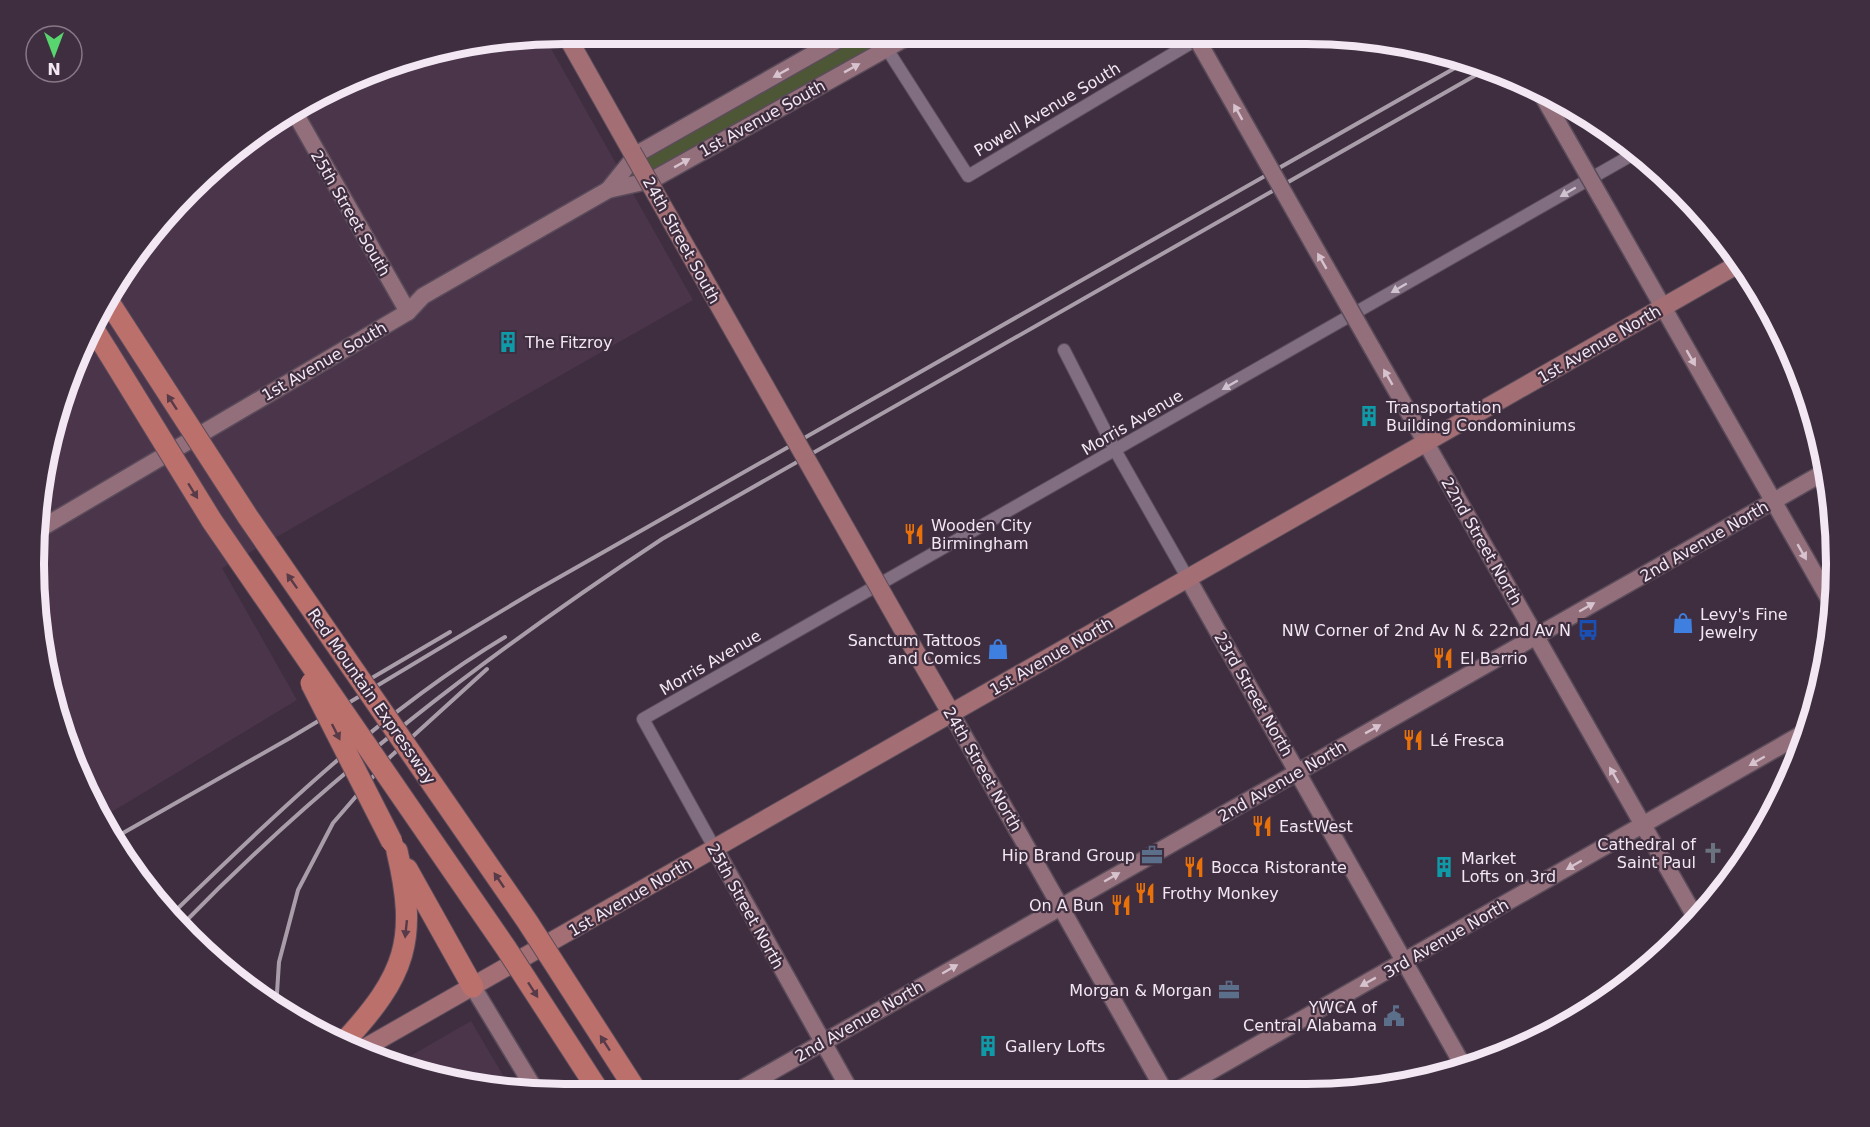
<svg xmlns="http://www.w3.org/2000/svg" width="1870" height="1127" font-family="'DejaVu Sans',sans-serif">
  <style>
    .built { fill: #4b354b }
    .green { fill: #4d5736 }
    .lines { fill: none; stroke-linecap: round; stroke-linejoin: round }
    .street-casing { stroke: #5a4c5a; stroke-width: 14 }
    .secondary-casing { stroke: #5a4c5a; stroke-width: 19 }
    .primary-casing { stroke: #5a4c5a; stroke-width: 20 }
    .highway-casing { stroke: #5a4c5a; stroke-width: 23 }
    .street { stroke: #816e81; stroke-width: 12 }
    .secondary { stroke: #936f7b; stroke-width: 16 }
    .primary { stroke: #a46f74; stroke-width: 18 }
    .highway { stroke: #bc706c; stroke-width: 21 }
    .rail { stroke: #aa9daa; stroke-width: 4 }
    .secondary-bridge-casing { stroke: #5a4c5a; stroke-width: 19; stroke-linecap: butt }
    .primary-bridge-casing { stroke: #5a4c5a; stroke-width: 20; stroke-linecap: butt }
    .highway-bridge-casing { stroke: #5a4c5a; stroke-width: 23; stroke-linecap: butt }
    .secondary-bridge { stroke: #936f7b; stroke-width: 16 }
    .primary-bridge { stroke: #a46f74; stroke-width: 18 }
    .highway-bridge { stroke: #bc706c; stroke-width: 21 }
    .oneway { fill: #d6c3ce }
    .oneway2 { fill: #d0c3d0 }
    .oneway3 { fill: #583b48 }
    .labels { text-anchor: middle; stroke-width: 4.5; stroke-linejoin: round; paint-order: stroke }
    .street-label { font-size: 16px; fill: #f2e7f2; stroke: #3f2e3f }
    .poi-label { font-size: 16px; fill: #f2e7f2; stroke: #3f2e3f; text-anchor: start }
    .rim { fill: none; stroke: #f2e7f2; stroke-width: 8 }
  </style>
  <rect width="100%" height="100%" fill="#3f2e3f"/>
  <g class="built">
    <path d="M544,36L693,300L222,568L297,700L105,816L61,734L33,563L61,393L123,268L241,142L393,61Z"/>
    <path d="M471,1021L511,1089L393,1066Z"/>
  </g>
  <g class="green">
    <path d="M786,33H821L795,48Z"/>
    <path d="M864,33L899,34L664,167L624,181L641,160Z"/>
  </g>
  <g class="lines">
    <defs>
      <g id="street">
        <path d="M887,49L968,176L1206,34"/>
        <path d="M1064,350L1115,450L1187,577"/>
        <path d="M715,849L643,719L1637,152"/>
      </g>
      <g id="secondary">
        <path d="M295,113L408,312"/>
        <path d="M608,190L637,154L850,33"/>
        <path d="M1601,198L1833,606"/>
        <path d="M1372,348L1697,920"/>
        <path d="M38,530L408,312L423,296L608,190L652,180L913,34"/>
        <path d="M1187,577L1465,1069"/>
        <path d="M951,713L1164,1090"/>
        <path d="M715,849L851,1092"/>
        <path d="M473,987L537,1093"/>
        <path d="M1178,1090L1807,731"/>
        <path d="M736,1092L1828,470"/>
      </g>
      <g id="primary">
        <path d="M565,33L632,152"/>
        <path d="M918,656L951,713"/>
        <path d="M361,1050L1742,262"/>
      </g>
      <g id="highway">
        <path d="M93,328L108,352"/>
        <path d="M407,869L473,987"/>
        <path d="M344,1042C406,975 418,940 397,851"/>
      </g>
    </defs>
    <use href="#street" class="street-casing"/>
    <use href="#secondary" class="secondary-casing"/>
    <use href="#primary" class="primary-casing"/>
    <use href="#highway" class="highway-casing"/>
    <use href="#street" class="street"/>
    <use href="#secondary" class="secondary"/>
    <use href="#primary" class="primary"/>
    <use href="#highway" class="highway"/>
    <g class="rail">
      <path d="M365,682L450,632"/>
      <path d="M116,837L290,738L535,591L1469,60"/>
      <path d="M172,914C275,814 382,711 505,637"/>
      <path d="M183,924C327,776 491,652 662,539L1490,67"/>
      <path d="M276,1008L279,962L298,890L333,823L390,757L487,669"/>
    </g>
    <defs>
      <g id="secondary-bridge">
        <path d="M1194,34L1372,348"/>
        <path d="M1541,93L1601,198"/>
      </g>
      <path id="primary-bridge" d="M632,152L918,656"/>
      <g id="highway-bridge">
        <path d="M107,299L248,517L527,921L637,1092"/>
        <path d="M108,352L212,521L506,948L600,1093"/>
        <path d="M311,683L392,842"/>
      </g>
    </defs>
    <use href="#secondary-bridge" class="secondary-bridge-casing"/>
    <use href="#primary-bridge" class="primary-bridge-casing"/>
    <use href="#highway-bridge" class="highway-bridge-casing"/>
    <use href="#secondary-bridge" class="secondary-bridge"/>
    <use href="#primary-bridge" class="primary-bridge"/>
    <use href="#highway-bridge" class="highway-bridge"/>
  </g>
  <defs><path id="oneway-solid" d="M-6-.8H1V-3.2L6.5 0L1 3.2V.8H-6Z" transform="scale(1.5)"/></defs>
  <g class="oneway">
    <use href="#oneway-solid" transform="translate(852 68) rotate(-29)"/>
    <use href="#oneway-solid" transform="translate(781 73) rotate(151)"/>
    <use href="#oneway-solid" transform="translate(1238 112) rotate(-119)"/>
    <use href="#oneway-solid" transform="translate(682 163) rotate(-29)"/>
    <use href="#oneway-solid" transform="translate(1322 261) rotate(-120)"/>
    <use href="#oneway-solid" transform="translate(1691 358) rotate(60)"/>
    <use href="#oneway-solid" transform="translate(1388 377) rotate(-120)"/>
    <use href="#oneway-solid" transform="translate(1802 552) rotate(60)"/>
    <use href="#oneway-solid" transform="translate(1587 607) rotate(-30)"/>
    <use href="#oneway-solid" transform="translate(1373 729) rotate(-29)"/>
    <use href="#oneway-solid" transform="translate(1757 761) rotate(150)"/>
    <use href="#oneway-solid" transform="translate(1614 775) rotate(-120)"/>
    <use href="#oneway-solid" transform="translate(1574 865) rotate(150)"/>
    <use href="#oneway-solid" transform="translate(1112 877) rotate(-30)"/>
    <use href="#oneway-solid" transform="translate(950 969) rotate(-30)"/>
    <use href="#oneway-solid" transform="translate(1368 982) rotate(151)"/>
  </g>
  <g class="oneway2">
    <use href="#oneway-solid" transform="translate(1568 192) rotate(150)"/>
    <use href="#oneway-solid" transform="translate(1399 288) rotate(150)"/>
    <use href="#oneway-solid" transform="translate(1230 385) rotate(150)"/>
  </g>
  <g class="oneway3">
    <use href="#oneway-solid" transform="translate(172 402) rotate(-123)"/>
    <use href="#oneway-solid" transform="translate(193 491) rotate(58)"/>
    <use href="#oneway-solid" transform="translate(292 581) rotate(-125)"/>
    <use href="#oneway-solid" transform="translate(336 732) rotate(63)"/>
    <use href="#oneway-solid" transform="translate(499 880) rotate(-124)"/>
    <use href="#oneway-solid" transform="translate(406 929) rotate(96)"/>
    <use href="#oneway-solid" transform="translate(533 990) rotate(57)"/>
    <use href="#oneway-solid" transform="translate(605 1043) rotate(-123)"/>
  </g>
  <defs>
    <symbol id="building-bare" viewBox="-9 -9 18 18"><path d="M-4-6H4V6H1V3H-1V6H-4ZM-2.5-4.3h1.7v1.8h-1.7ZM.8-4.3h1.7v1.8H.8ZM-2.5-1h1.7V.8h-1.7ZM.8-1h1.7V.8H.8Z" fill="#0f9aa8" stroke="#3f2e3f" stroke-width="2.5" paint-order="stroke"/></symbol>
    <symbol id="restaurant-bare" viewBox="-9 -9 18 18"><path d="M-5-6h1v4h1v-4h1v4h1v-4h1v5L-1.5 .5V6h-2V.5L-5-1ZM5-6V6H3V1.5H1.5Q1.5-4 5-6Z" fill="#e8710a" stroke="#3f2e3f" stroke-width="2.5" paint-order="stroke"/></symbol>
    <symbol id="shop-bare" viewBox="-9 -9 18 18"><path d="M-5-2.5h2.3a2.7 3.5 0 0 1 5.4 0H5L5.5 6h-11ZM-1.5-2.5h3a1.5 2.3 0 0 0-3 0Z" fill="#3f7fe0" stroke="#3f2e3f" stroke-width="2.5" paint-order="stroke"/></symbol>
    <symbol id="bus-bare" viewBox="-9 -9 18 18"><path d="M-5-6H5V4H4V6H2V4H-2V6H-4V4H-5ZM-3.5-4V0h7V-4ZM-3.5 1.2v1.5H-2V1.2ZM2 1.2v1.5H3.5V1.2Z" fill="#1a4fb4" stroke="#3f2e3f" stroke-width="2.5" paint-order="stroke"/></symbol>
    <symbol id="church-bare" viewBox="-9 -9 18 18"><path d="M-1.2-6h2.4v3.5h3.3v2.4h-3.3V6h-2.4V-.1h-3.3v-2.4h3.3Z" fill="#6b7280" stroke="#3f2e3f" stroke-width="2.5" paint-order="stroke"/></symbol>
    <symbol id="office-bare" viewBox="-9 -9 18 18"><path d="M-6-3h4V-5.5h4V-3h4V5H-6ZM-1-4.5V-3h2v-1.5ZM-6 0V1H6V0Z" fill="#5c6f8a" stroke="#3f2e3f" stroke-width="2.5" paint-order="stroke"/></symbol>
    <symbol id="civic-bare" viewBox="-9 -9 18 18"><path d="M-.6-6.5H3V-4.5H.6V-3L4-1V1h2V6H-6V1h2V-1L-.6-3ZM-1.2 2.5V6h2.4V2.5Z" fill="#5c6f8a" stroke="#3f2e3f" stroke-width="2.5" paint-order="stroke"/></symbol>
  </defs>
  <g fill-rule="evenodd">
    <use href="#building-bare" x="493" y="327" width="30" height="30"/>
    <use href="#building-bare" x="1354" y="401" width="30" height="30"/>
    <use href="#restaurant-bare" x="899" y="519" width="30" height="30"/>
    <use href="#shop-bare" x="1668" y="608" width="30" height="30"/>
    <use href="#bus-bare" x="1573" y="615" width="30" height="30"/>
    <use href="#shop-bare" x="983" y="634" width="30" height="30"/>
    <use href="#restaurant-bare" x="1428" y="643" width="30" height="30"/>
    <use href="#restaurant-bare" x="1398" y="725" width="30" height="30"/>
    <use href="#restaurant-bare" x="1247" y="811" width="30" height="30"/>
    <use href="#church-bare" x="1698" y="838" width="30" height="30"/>
    <use href="#office-bare" x="1137" y="840" width="30" height="30"/>
    <use href="#restaurant-bare" x="1179" y="852" width="30" height="30"/>
    <use href="#building-bare" x="1429" y="852" width="30" height="30"/>
    <use href="#restaurant-bare" x="1130" y="878" width="30" height="30"/>
    <use href="#restaurant-bare" x="1106" y="890" width="30" height="30"/>
    <use href="#office-bare" x="1214" y="975" width="30" height="30"/>
    <use href="#civic-bare" x="1379" y="1001" width="30" height="30"/>
    <use href="#building-bare" x="973" y="1031" width="30" height="30"/>
  </g>
  <g class="labels">
    <g class="street-label">
      <text transform="translate(1047 109) rotate(-31)" y="6">Powell Avenue South</text>
      <text transform="translate(762 118) rotate(-29)" y="6">1st Avenue South</text>
      <text transform="translate(351 213) rotate(60)" y="6">25th Street South</text>
      <text transform="translate(682 240) rotate(61)" y="6">24th Street South</text>
      <text transform="translate(1599 344) rotate(-30)" y="6">1st Avenue North</text>
      <text transform="translate(324 361) rotate(-30)" y="6">1st Avenue South</text>
      <text transform="translate(1132 422) rotate(-30)" y="6">Morris Avenue</text>
      <text transform="translate(1482 541) rotate(60)" y="6">22nd Street North</text>
      <text transform="translate(1704 541) rotate(-30)" y="6">2nd Avenue North</text>
      <text transform="translate(1051 656) rotate(-30)" y="6">1st Avenue North</text>
      <text transform="translate(710 662) rotate(-30)" y="6">Morris Avenue</text>
      <text transform="translate(1254 694) rotate(60)" y="6">23rd Street North</text>
      <text transform="translate(372 696) rotate(55)" y="6">Red Mountain Expressway</text>
      <text transform="translate(983 769) rotate(60)" y="6">24th Street North</text>
      <text transform="translate(1282 781) rotate(-30)" y="6">2nd Avenue North</text>
      <text transform="translate(630 897) rotate(-30)" y="6">1st Avenue North</text>
      <text transform="translate(746 906) rotate(61)" y="6">25th Street North</text>
      <text transform="translate(1446 938) rotate(-30)" y="6">3rd Avenue North</text>
      <text transform="translate(859 1021) rotate(-30)" y="6">2nd Avenue North</text>
    </g>
    <g class="poi-label">
      <text x="525" y="348">The Fitzroy</text>
      <text x="1386" y="413">Transportation<tspan x="1386" dy="18">Building Condominiums</tspan></text>
      <text x="931" y="531">Wooden City<tspan x="931" dy="18">Birmingham</tspan></text>
      <text x="1700" y="620">Levy's Fine<tspan x="1700" dy="18">Jewelry</tspan></text>
      <text x="1571" y="636" text-anchor="end">NW Corner of 2nd Av N &amp; 22nd Av N</text>
      <text x="981" y="646" text-anchor="end">Sanctum Tattoos<tspan x="981" dy="18">and Comics</tspan></text>
      <text x="1460" y="664">El Barrio</text>
      <text x="1430" y="746">Lé Fresca</text>
      <text x="1279" y="832">EastWest</text>
      <text x="1696" y="850" text-anchor="end">Cathedral of<tspan x="1696" dy="18">Saint Paul</tspan></text>
      <text x="1135" y="861" text-anchor="end">Hip Brand Group</text>
      <text x="1461" y="864">Market<tspan x="1461" dy="18">Lofts on 3rd</tspan></text>
      <text x="1211" y="873">Bocca Ristorante</text>
      <text x="1162" y="899">Frothy Monkey</text>
      <text x="1104" y="911" text-anchor="end">On A Bun</text>
      <text x="1212" y="996" text-anchor="end">Morgan &amp; Morgan</text>
      <text x="1377" y="1013" text-anchor="end">YWCA of<tspan x="1377" dy="18">Central Alabama</tspan></text>
      <text x="1005" y="1052">Gallery Lofts</text>
    </g>
  </g>
  <path d="M0 0H1870V1127H0ZM564 44H1306A520 520 0 0 1 1826 564V564A520 520 0 0 1 1306 1084H564A520 520 0 0 1 44 564V564A520 520 0 0 1 564 44Z" fill="#3f2e3f" fill-rule="evenodd"/>
  <path class="rim" d="M564 44H1306A520 520 0 0 1 1826 564V564A520 520 0 0 1 1306 1084H564A520 520 0 0 1 44 564V564A520 520 0 0 1 564 44Z"/>
  <g transform="translate(54 54) rotate(180)"><circle r="28" fill="#3f2e3f" stroke="#877887" stroke-width="1.5"/>
  <path d="M0-4.5L10 22L0 15L-10 22Z" fill="#59d56f"/>
  <text y="-9" font-size="16" font-weight="bold" text-anchor="middle" fill="#f2e7f2">N</text>
  </g>
</svg>
